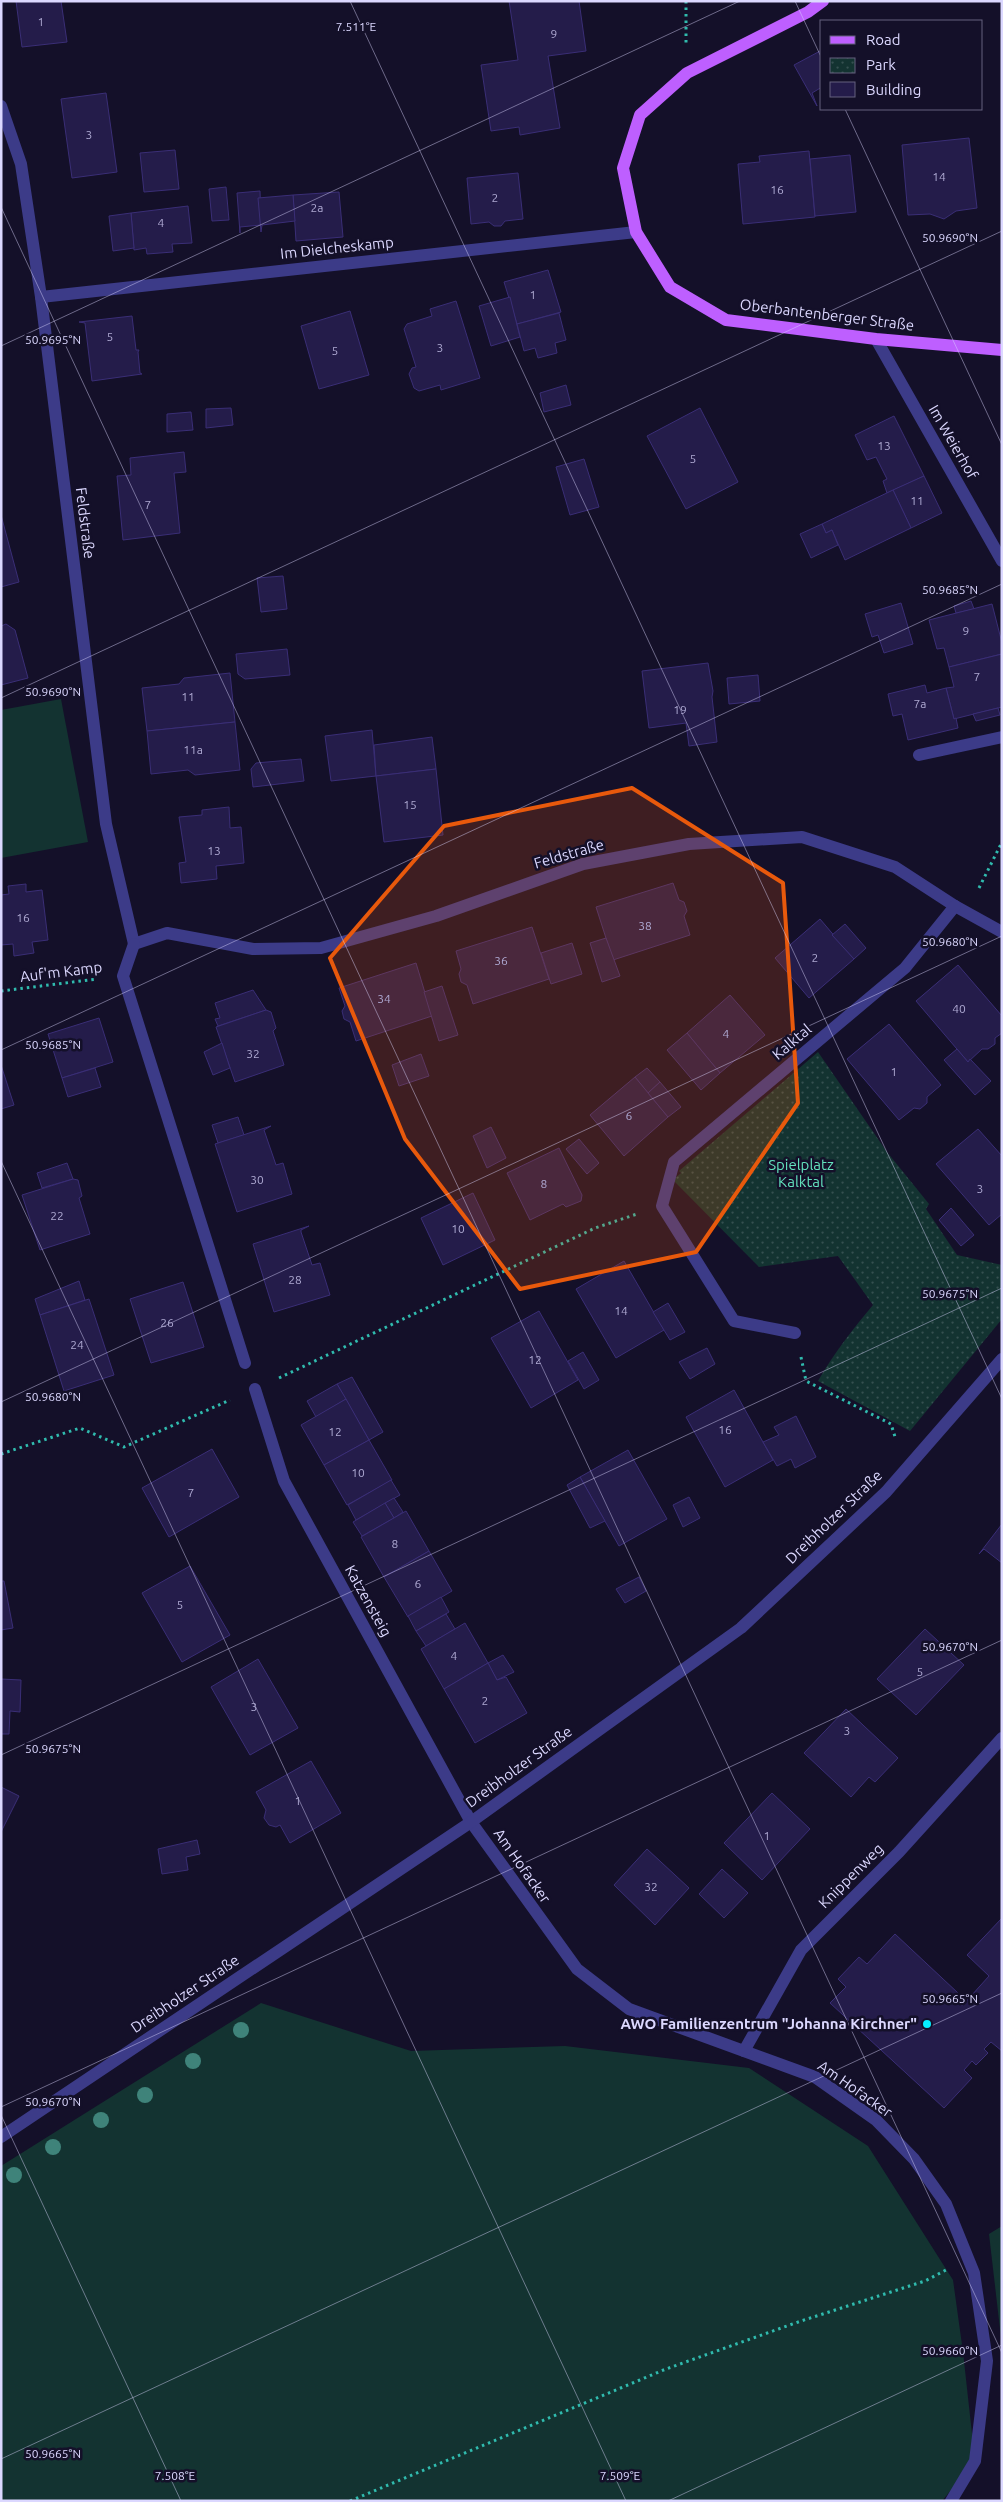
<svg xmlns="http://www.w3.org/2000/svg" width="1003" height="2502" font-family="Ubuntu,sans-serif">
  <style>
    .grass { fill: #133331 }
    .park { fill: url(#park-dots) }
    .building { fill: #241c4a; stroke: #3a2e76 }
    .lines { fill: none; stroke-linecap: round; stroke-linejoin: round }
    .path { stroke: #30bbae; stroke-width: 3; stroke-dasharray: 2.5 4; stroke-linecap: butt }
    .minor { stroke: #3c3b88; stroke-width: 12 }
    .major { stroke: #be5fff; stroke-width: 12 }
    .tree { fill: #3f837a }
    .marked { fill: #e8590c; fill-opacity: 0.2; stroke: #e8590c; stroke-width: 4; stroke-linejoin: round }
    .ticks { fill: none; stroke: #dcd8ff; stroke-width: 1; stroke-opacity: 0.45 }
    .poi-dot { fill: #05eeff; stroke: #141029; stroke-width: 2 }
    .labels { text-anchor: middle; stroke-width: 5; stroke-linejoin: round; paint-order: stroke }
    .number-label { font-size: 12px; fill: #aea9d2 }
    .street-label { font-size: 15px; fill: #dcd8ff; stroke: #141029 }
    .park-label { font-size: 15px; fill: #63e1bd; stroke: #141029 }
    .poi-label { font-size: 15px; font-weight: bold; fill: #dcd8ff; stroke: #141029; text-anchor: end }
    .ticks-label { font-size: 12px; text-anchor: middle; fill: #dcd8ff; stroke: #141029; stroke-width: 5; stroke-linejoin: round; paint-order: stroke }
  </style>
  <defs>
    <pattern id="park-dots" width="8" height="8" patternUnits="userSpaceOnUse" patternTransform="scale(1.25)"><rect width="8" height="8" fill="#133331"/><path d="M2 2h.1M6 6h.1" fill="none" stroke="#355050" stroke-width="1.8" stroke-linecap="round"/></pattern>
  </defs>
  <rect width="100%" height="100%" fill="#141029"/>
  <g class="grass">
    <path d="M61,699L88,842L1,858V710Z"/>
    <path d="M261,2003L411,2051L565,2046L749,2068L868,2146L953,2280L963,2352L975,2461L942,2501H1V2166Z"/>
    <path d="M1002,2226V2346L989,2234Z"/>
  </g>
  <path class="park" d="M818,1052L887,1152L929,1204L926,1209L957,1255L1002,1265V1319L910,1431L818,1381C834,1353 853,1329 873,1305L838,1256L759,1267L673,1180L681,1173L679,1171Z"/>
  <g class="building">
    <path d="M16,1H61L67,42L22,47Z"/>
    <path d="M509,1H579L586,51L548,56L560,128L520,135L519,127L491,131L481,65L518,60Z"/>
    <path d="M822,50V87L812,93L817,106L794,65Z"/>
    <path d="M106,93L117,172L72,178L61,99Z"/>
    <path d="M969,138L977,208L956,211L944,219L930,214L908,215L902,145Z"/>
    <path d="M175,150L179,189L144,192L140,153Z"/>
    <path d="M809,151L815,217L743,224L738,164L760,162L759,156Z"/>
    <path d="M850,155L856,212L815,216L810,159Z"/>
    <path d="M518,173L523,219L505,221L501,226H494L489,222L471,224L467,178Z"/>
    <path d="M226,187L229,220L212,221L209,189Z"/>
    <path d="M260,191L261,225L240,227V233L237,193Z"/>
    <path d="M339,192L343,237L296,241L293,195Z"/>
    <path d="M293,195L295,221L262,225L261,232L258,198Z"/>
    <path d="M188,206L192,243L172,244L173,252L147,254L146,248L134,250L131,213Z"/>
    <path d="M131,213L134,248L113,251L109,216Z"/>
    <path d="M548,270L561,312L517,324L504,282Z"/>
    <path d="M510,297L520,337L491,346L479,306Z"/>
    <path d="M456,301L480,378L441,390L440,385L419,391L414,388L409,374L412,368L416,367L404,329L407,324L432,316L430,309Z"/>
    <path d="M350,311L369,375L319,389L301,326Z"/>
    <path d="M559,313L566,340L555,343L557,353L538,358L535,348L524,351L517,324Z"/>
    <path d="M132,316L136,350H139L138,352L140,373L142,374L92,381L85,323L79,322Z"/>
    <path d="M566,385L571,405L544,412L540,393Z"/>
    <path d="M231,408L233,425L206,428V409Z"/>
    <path d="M700,408L738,482L686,509L647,436Z"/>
    <path d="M191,412L193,430L167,432V414Z"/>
    <path d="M894,416L924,476L887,493L883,481L887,479L876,457L867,460L855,435Z"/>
    <path d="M184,452L186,472L174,473L180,533L123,540L117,476L131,475L130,458Z"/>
    <path d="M584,459L599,507L570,515L556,467Z"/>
    <path d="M924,476L942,513L911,528L893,490Z"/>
    <path d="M893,490L911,528L845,560L832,530L826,533L822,524Z"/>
    <path d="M1,515L19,582L1,587Z"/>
    <path d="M822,524L826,533L832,530L838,545L811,558L800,534Z"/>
    <path d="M283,576L287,609L261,612L257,578Z"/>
    <path d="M971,601L974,609L956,613L954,606Z"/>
    <path d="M901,603L913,644L884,653L878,635L872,637L865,614Z"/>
    <path d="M992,604L1002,643V654L949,667L944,648L937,649L929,620Z"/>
    <path d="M6,624L15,630L28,678L1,685V626Z"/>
    <path d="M287,649L290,675L245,679L238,674L236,654Z"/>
    <path d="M1002,654V707L954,719L946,688L954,687L949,667Z"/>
    <path d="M708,663L713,691L712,697L717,742L689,746L686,723L649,728L642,671Z"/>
    <path d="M230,673L235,722L147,731L142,688L179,684L184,678Z"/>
    <path d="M758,675L760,701L729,704L727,678Z"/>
    <path d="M925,685L927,693L946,688L954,719L956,718L958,728L908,740L902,714L893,716L888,694Z"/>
    <path d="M998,708L1000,715L976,721L973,714Z"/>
    <path d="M235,722L240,770L195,775L188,770L151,774L147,731Z"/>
    <path d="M372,730L376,776L331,781L325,736Z"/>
    <path d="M432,737L436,769L376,776L374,745Z"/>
    <path d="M301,759L304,781L253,787L251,769L256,763Z"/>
    <path d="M436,769L443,835L384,842L376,776Z"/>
    <path d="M229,807L230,828L241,827L244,863L216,866L217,879L181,883L179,863L186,862L179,817L202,815V810Z"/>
    <path d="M673,883L679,900L684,902L687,911L684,916L690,935L613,960L596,907Z"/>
    <path d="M26,884V892L42,890L48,940L32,942L34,953L14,956L13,944L1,945V895L9,894L8,886Z"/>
    <path d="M820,919L854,959L809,998L775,958Z"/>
    <path d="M845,924L866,948L854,959L832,935Z"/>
    <path d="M532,927L549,979L473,1004L467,985L461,982L459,974L461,969L456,951Z"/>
    <path d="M606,938L620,976L602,982L590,943Z"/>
    <path d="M572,943L582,974L551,984L541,953Z"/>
    <path d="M416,963L432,1016L356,1041L350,1022L344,1019L342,1011L345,1006L339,988Z"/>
    <path d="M958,965L1002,1016V1033L995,1038V1044L988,1049H982L968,1062L916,1001Z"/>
    <path d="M442,986L458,1035L439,1041L424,992Z"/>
    <path d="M253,990L266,1010L218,1026L215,1019L220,1018L215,1003Z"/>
    <path d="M730,995L765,1035L720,1073L687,1033Z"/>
    <path d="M266,1010L271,1012L276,1028L273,1031L284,1065L235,1082L216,1027Z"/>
    <path d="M99,1018L113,1062L62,1078L48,1034Z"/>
    <path d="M889,1024L941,1085L927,1097V1103L920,1109L914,1108L899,1120L847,1059Z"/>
    <path d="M687,1033L720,1073L701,1090L667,1050Z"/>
    <path d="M222,1043L230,1068L213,1075L204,1052Z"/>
    <path d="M957,1049L968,1062L970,1059L991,1081L975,1095L944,1060Z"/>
    <path d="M421,1054L429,1076L399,1086L392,1065Z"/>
    <path d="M1,1065L14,1105L1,1109Z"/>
    <path d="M95,1068L101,1087L68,1097L62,1078Z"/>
    <path d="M647,1068L660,1082L648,1093L635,1077Z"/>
    <path d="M635,1077L668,1117L624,1156L590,1115Z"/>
    <path d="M660,1082L681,1107L668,1117L648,1093Z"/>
    <path d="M238,1117L244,1135L218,1143L212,1125Z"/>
    <path d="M271,1126L264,1130L276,1165L283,1163L292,1194L237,1212L215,1144Z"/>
    <path d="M491,1127L506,1158L487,1168L473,1136Z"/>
    <path d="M978,1129L1002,1156V1214L989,1225L936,1164Z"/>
    <path d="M579,1139L599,1163L587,1174L566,1149Z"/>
    <path d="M559,1148L582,1195L581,1201L566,1207L563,1204L530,1220L507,1173Z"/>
    <path d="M67,1163L73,1179L42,1188L37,1173Z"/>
    <path d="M73,1179L78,1180L82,1196L79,1198L90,1234L40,1250L22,1195Z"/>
    <path d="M473,1193L495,1240L443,1265L421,1218Z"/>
    <path d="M951,1208L974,1235L961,1246L939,1220Z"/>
    <path d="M309,1226L301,1230V1232L312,1265L320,1263L330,1295L274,1312L253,1244Z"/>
    <path d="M624,1261L664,1330L616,1358L576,1289Z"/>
    <path d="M79,1281L85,1300L40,1315L35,1299Z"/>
    <path d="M183,1282L204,1347L151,1363L130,1299Z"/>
    <path d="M89,1299L114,1375L64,1391L40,1315Z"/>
    <path d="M668,1303L685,1332L670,1340L653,1312Z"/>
    <path d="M539,1311L578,1380L531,1408L491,1338Z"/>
    <path d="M707,1348L715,1364L690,1379L679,1362Z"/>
    <path d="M583,1352L599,1380L584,1389L568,1361Z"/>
    <path d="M352,1377L383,1432L369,1440L337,1384Z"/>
    <path d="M337,1384L346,1399L316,1417L307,1401Z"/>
    <path d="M734,1390L773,1460L725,1487L686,1417Z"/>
    <path d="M346,1399L369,1440L324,1465L301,1425Z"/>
    <path d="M796,1416L816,1457L795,1468L791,1459L777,1466L763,1442L779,1435L774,1427Z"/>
    <path d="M369,1440L392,1480L347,1505L324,1465Z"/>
    <path d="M212,1449L239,1497L169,1537L142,1488Z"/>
    <path d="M628,1450L667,1519L619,1546L580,1477Z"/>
    <path d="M580,1477L605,1521L590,1528L567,1485Z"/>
    <path d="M391,1480L400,1495L356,1520L348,1505Z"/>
    <path d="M689,1497L700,1518L683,1527L673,1505Z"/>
    <path d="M394,1498L403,1512L394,1518L385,1503Z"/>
    <path d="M385,1503L394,1518L362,1536L353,1522Z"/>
    <path d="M406,1511L429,1551L384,1577L361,1537Z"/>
    <path d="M1002,1524V1563L984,1549L979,1554Z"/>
    <path d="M429,1551L452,1591L408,1617L384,1577Z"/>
    <path d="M190,1566L230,1635L182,1662L142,1593Z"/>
    <path d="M639,1577L646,1591L625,1603L616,1589Z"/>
    <path d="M1,1581H4L13,1628L1,1630Z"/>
    <path d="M441,1597L449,1612L416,1631L408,1616Z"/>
    <path d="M446,1614L455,1629L426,1646L416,1631Z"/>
    <path d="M465,1623L488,1663L444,1689L421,1649Z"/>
    <path d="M925,1629L964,1665L916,1715L877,1679Z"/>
    <path d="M503,1655L514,1672L497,1680L488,1663Z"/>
    <path d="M258,1659L298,1728L250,1755L211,1687Z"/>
    <path d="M488,1663L497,1680L506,1677L527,1713L475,1743L444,1689Z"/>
    <path d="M1,1679L21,1680L20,1712L10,1711L9,1734H1Z"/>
    <path d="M846,1709L898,1758L875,1782L869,1777L851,1797L804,1753Z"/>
    <path d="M311,1761L341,1813L290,1843L280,1825L276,1827L269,1825L264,1818L266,1810L256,1792Z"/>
    <path d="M1,1787L19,1796L1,1832Z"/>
    <path d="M772,1793L810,1829L762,1880L724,1843Z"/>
    <path d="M197,1840L200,1854L186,1857L188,1870L162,1874L158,1849Z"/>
    <path d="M647,1849L689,1888L655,1925L614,1885Z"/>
    <path d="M722,1869L748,1893L724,1918L699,1894Z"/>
    <path d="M1002,1918V2051L991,2042L984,2049L988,2053L976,2065L972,2061L964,2070L972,2078L944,2108L830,2003L846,1987L838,1979L859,1957L867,1964L895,1934L958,1993L953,1998L962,2006L989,1976L967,1955Z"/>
  </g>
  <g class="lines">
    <g class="path">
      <path d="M686,1V43"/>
      <path d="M979,888L1002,842"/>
      <path d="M1,991L97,979"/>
      <path d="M801,1357L806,1381L891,1424L896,1440"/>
      <path d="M279,1378L595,1228L637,1214"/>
      <path d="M1,1454L80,1428L124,1447L230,1400"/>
      <path d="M350,2501L666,2369L801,2321L925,2281L946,2270"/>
    </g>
    <g class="minor">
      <path d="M1,106L21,164L41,297L106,824L134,944L167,933L253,949L321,948L436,916L583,864L689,844L802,837L895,867L955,906L1002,932"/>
      <path d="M41,297L636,232"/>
      <path d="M876,339L1002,561"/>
      <path d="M919,755L1002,737"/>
      <path d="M134,944L123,976L245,1363"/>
      <path d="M795,1333L734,1321L662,1206L674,1162L905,968L955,906"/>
      <path d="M255,1389L284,1481L471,1822L577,1969L629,2009L815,2077L876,2120L914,2159L946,2204L974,2273L987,2361L975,2461L951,2501"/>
      <path d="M744,2051L801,1950L899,1852L1002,1738"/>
      <path d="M1,2137L471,1822L741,1628L886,1492L1002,1359"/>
    </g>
    <path class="major" d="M823,1L808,12L687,73L640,115L623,168L636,232L670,287L726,320L876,339L1002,350"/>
  </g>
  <g class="tree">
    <circle cx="241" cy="2030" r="8"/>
    <circle cx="193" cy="2061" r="8"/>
    <circle cx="145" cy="2095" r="8"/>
    <circle cx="101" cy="2120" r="8"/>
    <circle cx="53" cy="2147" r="8"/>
    <circle cx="14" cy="2175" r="8"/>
  </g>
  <path class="marked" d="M632,788L783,883L798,1103L696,1252L520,1289L405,1139L330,958L444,826Z"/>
  <path class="ticks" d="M350,1L1002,1399M795,1L822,59M845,109L1002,445M1,207L1002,2353M1,346L740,1M1,698L1002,231M1,1050L1002,584M1,1161L626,2501M1,1402L1002,936M1,1755L1002,1288M1,2107L1002,1640M1,2115L181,2501M1,2459L1002,1993M668,2501L1002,2345"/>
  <circle class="poi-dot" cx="927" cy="2024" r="5"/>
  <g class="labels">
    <g class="number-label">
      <text x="41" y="26">1</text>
      <text x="554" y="38">9</text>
      <text x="89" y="139">3</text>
      <text x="939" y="181">14</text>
      <text x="777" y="194">16</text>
      <text x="495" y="202">2</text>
      <text x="317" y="212">2a</text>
      <text x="161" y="227">4</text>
      <text x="533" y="299">1</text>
      <text x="110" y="341">5</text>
      <text x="440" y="352">3</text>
      <text x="335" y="355">5</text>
      <text x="884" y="450">13</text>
      <text x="693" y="463">5</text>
      <text x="917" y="505">11</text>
      <text x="148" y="509">7</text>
      <text x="966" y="635">9</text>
      <text x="977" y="681">7</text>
      <text x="188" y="701">11</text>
      <text x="920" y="708">7a</text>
      <text x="680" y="714">19</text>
      <text x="193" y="754">11a</text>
      <text x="410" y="809">15</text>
      <text x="214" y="855">13</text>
      <text x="23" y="922">16</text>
      <text x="645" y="930">38</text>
      <text x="815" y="962">2</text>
      <text x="501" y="965">36</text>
      <text x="384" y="1003">34</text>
      <text x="959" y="1013">40</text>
      <text x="726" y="1038">4</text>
      <text x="253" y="1058">32</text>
      <text x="894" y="1076">1</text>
      <text x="629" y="1120">6</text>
      <text x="257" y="1184">30</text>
      <text x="544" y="1188">8</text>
      <text x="980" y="1193">3</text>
      <text x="57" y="1220">22</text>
      <text x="458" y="1233">10</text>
      <text x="295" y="1284">28</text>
      <text x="621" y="1315">14</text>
      <text x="167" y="1327">26</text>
      <text x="77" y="1349">24</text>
      <text x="535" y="1364">12</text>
      <text x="725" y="1434">16</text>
      <text x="335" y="1436">12</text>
      <text x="358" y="1477">10</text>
      <text x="191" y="1497">7</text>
      <text x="395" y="1548">8</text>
      <text x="418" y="1588">6</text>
      <text x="180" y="1609">5</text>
      <text x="454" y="1660">4</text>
      <text x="920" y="1676">5</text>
      <text x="485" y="1705">2</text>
      <text x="254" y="1711">3</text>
      <text x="847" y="1735">3</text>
      <text x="298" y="1805">1</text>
      <text x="767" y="1840">1</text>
      <text x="651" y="1891">32</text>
    </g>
    <g class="street-label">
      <text transform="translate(337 248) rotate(-6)" y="5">Im Dielcheskamp</text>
      <text transform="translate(827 315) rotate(7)" y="5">Oberbantenberger Straße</text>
      <text transform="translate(953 442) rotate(60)" y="5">Im Weierhof</text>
      <text transform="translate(85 523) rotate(83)" y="5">Feldstraße</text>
      <text transform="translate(569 854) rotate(-16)" y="5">Feldstraße</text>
      <text transform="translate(61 972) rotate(-7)" y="5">Auf'm Kamp</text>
      <text transform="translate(792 1042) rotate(-40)" y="5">Kalktal</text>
      <text transform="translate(834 1517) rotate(-44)" y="5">Dreibholzer Straße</text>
      <text transform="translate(368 1601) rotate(61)" y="5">Katzensteig</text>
      <text transform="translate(519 1767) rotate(-36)" y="5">Dreibholzer Straße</text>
      <text transform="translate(522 1866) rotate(55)" y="5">Am Hofacker</text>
      <text transform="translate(851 1876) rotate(-45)" y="5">Knippenweg</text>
      <text transform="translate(185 1994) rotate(-34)" y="5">Dreibholzer Straße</text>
      <text transform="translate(855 2089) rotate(35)" y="5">Am Hofacker</text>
    </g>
    <g class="park-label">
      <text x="801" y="1170">Spielplatz<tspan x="801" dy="17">Kalktal</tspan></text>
    </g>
    <g class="poi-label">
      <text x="917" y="2029">AWO Familienzentrum "Johanna Kirchner"</text>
    </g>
  </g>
  <g class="ticks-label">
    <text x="356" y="31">7.511°E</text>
    <text x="950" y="242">50.9690°N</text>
    <text x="53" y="344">50.9695°N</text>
    <text x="950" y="594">50.9685°N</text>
    <text x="53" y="696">50.9690°N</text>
    <text x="950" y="946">50.9680°N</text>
    <text x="53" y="1049">50.9685°N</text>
    <text x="950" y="1298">50.9675°N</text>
    <text x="53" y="1401">50.9680°N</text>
    <text x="950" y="1651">50.9670°N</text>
    <text x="53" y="1753">50.9675°N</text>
    <text x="950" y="2003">50.9665°N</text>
    <text x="53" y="2106">50.9670°N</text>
    <text x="950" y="2355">50.9660°N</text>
    <text x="53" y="2458">50.9665°N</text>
    <text x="175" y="2480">7.508°E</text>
    <text x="620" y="2480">7.509°E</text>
  </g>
  <rect width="1003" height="2502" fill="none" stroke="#dcd8ff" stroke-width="5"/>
  <rect x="820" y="20" width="162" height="90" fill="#141029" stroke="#64607f"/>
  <rect x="830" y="36" width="25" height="8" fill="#be5fff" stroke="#64607f"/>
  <text x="866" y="45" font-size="15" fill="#dcd8ff">Road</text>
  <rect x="830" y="58" width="25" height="15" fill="url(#park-dots)" stroke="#64607f"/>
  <text x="866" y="70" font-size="15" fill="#dcd8ff">Park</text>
  <rect x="830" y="82" width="25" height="15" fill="#241c4a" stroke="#64607f"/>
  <text x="866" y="95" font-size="15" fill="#dcd8ff">Building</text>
</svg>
